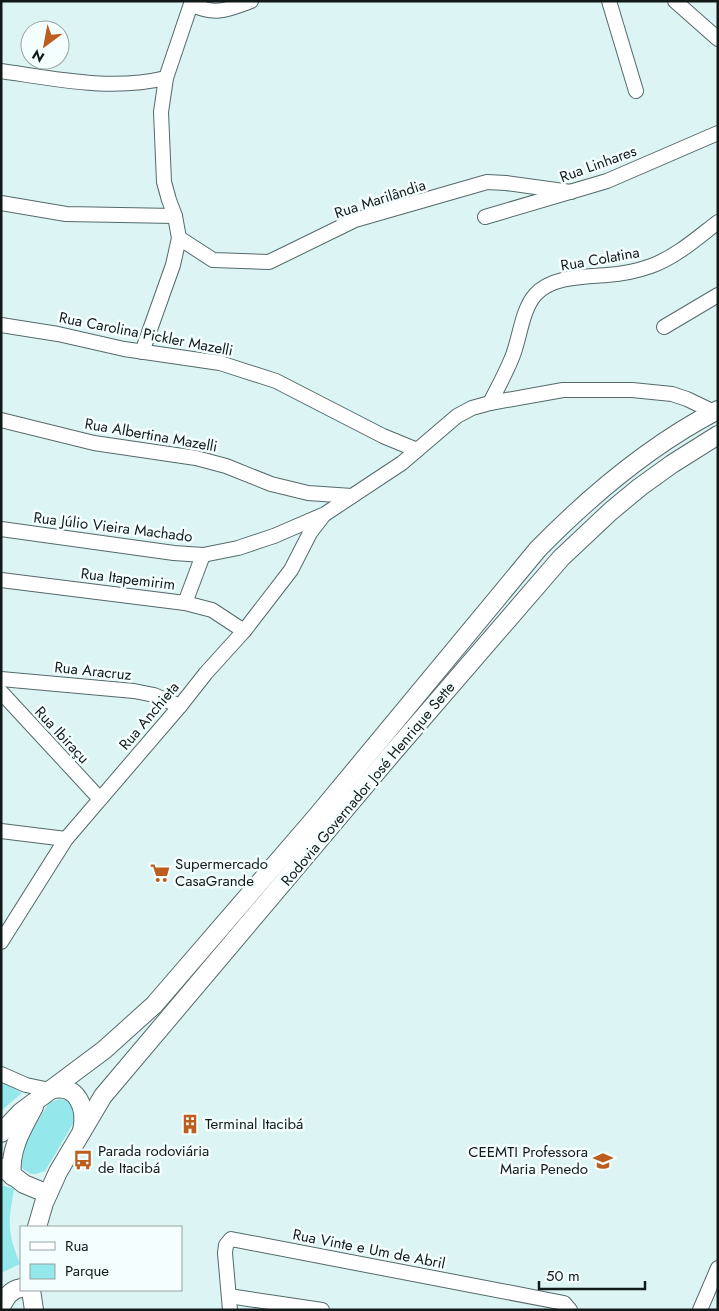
<svg xmlns="http://www.w3.org/2000/svg" width="719" height="1311" font-family="Jost,sans-serif">
  <style>
    .green { fill: #94e8eb }
    .lines { fill: none; stroke-linecap: round; stroke-linejoin: round }
    .minor-casing { stroke: #55696a; stroke-width: 16 }
    .major-casing { stroke: #55696a; stroke-width: 20 }
    .minor { stroke: #fff; stroke-width: 14 }
    .major { stroke: #fff; stroke-width: 18 }
    .labels { text-anchor: middle; stroke-width: 5; stroke-linejoin: round; paint-order: stroke }
    .street-label { font-size: 15px; fill: #111919; stroke: #f4fefe }
    .poi-label { font-size: 15px; fill: #111919; stroke: #f4fefe; text-anchor: start }
  </style>
  <rect width="100%" height="100%" fill="#dcf4f4"/>
  <g class="green">
    <path d="M1,1081L22,1093L1,1111Z"/>
    <path d="M59,1099C71,1100 78,1110 74,1122L45,1171L36,1174H31L23,1169L20,1164V1155L29,1135L49,1103Z"/>
    <path d="M1,1185L14,1189C8,1224 7,1231 20,1264L1,1273Z"/>
  </g>
  <g class="lines">
    <defs>
      <g id="minor">
        <path d="M609,1L636,91"/>
        <path d="M675,1L718,39"/>
        <path d="M191,4C215,16 227,10 251,1"/>
        <path d="M1,71C56,79 111,91 166,78"/>
        <path d="M1,203L66,214L175,216"/>
        <path d="M485,217L607,181L718,133"/>
        <path d="M179,238L213,260L269,262L355,220L487,182L506,183L571,192"/>
        <path d="M1,325L58,334L124,349L220,363L276,381L383,436L417,450"/>
        <path d="M664,327L718,295"/>
        <path d="M142,352L173,265L179,238L175,216L169,200L164,182L161,112L166,78L192,1"/>
        <path d="M490,403C498,387 507,371 513,355C520,337 522,310 535,295C552,276 584,277 607,275C622,274 637,271 651,266C676,257 697,238 718,222"/>
        <path d="M1,420L94,443L196,458L226,466L271,484L308,493L352,496"/>
        <path d="M1,529L174,553L203,555L238,548L274,536L325,514L402,463L457,416L472,408L490,403L563,390H632L672,394L687,399L714,412"/>
        <path d="M1,580L185,603L212,610L244,631"/>
        <path d="M185,603L203,555"/>
        <path d="M1,679L134,691L154,695L180,706"/>
        <path d="M1,692L100,799"/>
        <path d="M1,831L66,839"/>
        <path d="M1,942L66,839L180,706L206,673L244,631L291,570L310,533L323,516"/>
        <path d="M1,1074L26,1085L50,1090"/>
        <path d="M229,1296L322,1310"/>
        <path d="M230,1310L225,1253L226,1245L231,1239L564,1303L570,1310"/>
        <path d="M700,1310L718,1268"/>
      </g>
      <g id="major">
        <path d="M50,1090C78,1082 87,1109 82,1131"/>
        <path d="M1,1133L21,1112L104,1050L154,1005L317,816L538,549C591,495 650,445 718,410"/>
        <path d="M3,1168L24,1184L48,1194"/>
        <path d="M12,1176C9,1150 22,1129 34,1107"/>
        <path d="M37,1227L44,1203L58,1172L103,1096L390,756L561,558L611,511L640,487L672,464L718,435"/>
        <path d="M31,1290L34,1310"/>
        <path d="M1,1307C6,1297 10,1290 21,1288"/>
      </g>
    </defs>
    <use href="#minor" class="minor-casing"/>
    <use href="#major" class="major-casing"/>
    <use href="#minor" class="minor"/>
    <use href="#major" class="major"/>
  </g>
  <defs>
    <symbol id="supermarket-bare" viewBox="-9 -9 18 18"><path d="M-6-5.5h2.5l.6 2H6L4.5 2H-2.5L-4.4-4H-6ZM-1.5 3.2a1.3 1.3 0 1 0 .1 0ZM3 3.2a1.3 1.3 0 1 0 .1 0Z" fill="#bd5c1c" stroke="#f4fefe" stroke-width="2.5" paint-order="stroke"/></symbol>
    <symbol id="building-bare" viewBox="-9 -9 18 18"><path d="M-4-6H4V6H1V3H-1V6H-4ZM-2.5-4.3h1.7v1.8h-1.7ZM.8-4.3h1.7v1.8H.8ZM-2.5-1h1.7V.8h-1.7ZM.8-1h1.7V.8H.8Z" fill="#bd5c1c" stroke="#f4fefe" stroke-width="2.5" paint-order="stroke"/></symbol>
    <symbol id="bus-bare" viewBox="-9 -9 18 18"><path d="M-5-6H5V4H4V6H2V4H-2V6H-4V4H-5ZM-3.5-4V0h7V-4ZM-3.5 1.2v1.5H-2V1.2ZM2 1.2v1.5H3.5V1.2Z" fill="#bd5c1c" stroke="#f4fefe" stroke-width="2.5" paint-order="stroke"/></symbol>
    <symbol id="school-bare" viewBox="-9 -9 18 18"><path d="M0-5L7-2L0 1L-7-2ZM-4 1L0 2.5L4 1V4Q0 6-4 4Z" fill="#bd5c1c" stroke="#f4fefe" stroke-width="2.5" paint-order="stroke"/></symbol>
  </defs>
  <g fill-rule="evenodd">
    <use href="#supermarket-bare" x="146" y="859" width="28" height="28"/>
    <use href="#building-bare" x="176" y="1110" width="28" height="28"/>
    <use href="#bus-bare" x="69" y="1146" width="28" height="28"/>
    <use href="#school-bare" x="589" y="1147" width="28" height="28"/>
  </g>
  <g class="labels">
    <g class="street-label">
      <text transform="translate(598 164) rotate(-20)" y="5">Rua Linhares</text>
      <text transform="translate(380 199) rotate(-18)" y="5">Rua Marilândia</text>
      <text transform="translate(600 259) rotate(-10)" y="5">Rua Colatina</text>
      <text transform="translate(146 334) rotate(11)" y="5">Rua Carolina Pickler Mazelli</text>
      <text transform="translate(151 435) rotate(10)" y="5">Rua Albertina Mazelli</text>
      <text transform="translate(113 527) rotate(7)" y="5">Rua Júlio Vieira Machado</text>
      <text transform="translate(128 579) rotate(7)" y="5">Rua Itapemirim</text>
      <text transform="translate(93 671) rotate(6)" y="5">Rua Aracruz</text>
      <text transform="translate(149 716) rotate(-50)" y="5">Rua Anchieta</text>
      <text transform="translate(62 735) rotate(47)" y="5">Rua Ibiraçu</text>
      <text transform="translate(368 784) rotate(-50)" y="5">Rodovia Governador José Henrique Sette</text>
      <text transform="translate(369 1249) rotate(11)" y="5">Rua Vinte e Um de Abril</text>
    </g>
    <g class="poi-label">
      <text x="175" y="869">Supermercado<tspan x="175" dy="17">CasaGrande</tspan></text>
      <text x="205" y="1129">Terminal Itacibá</text>
      <text x="98" y="1156">Parada rodoviária<tspan x="98" dy="17">de Itacibá</tspan></text>
      <text x="588" y="1157" text-anchor="end">CEEMTI Professora<tspan x="588" dy="17">Maria Penedo</tspan></text>
    </g>
  </g>
  <rect width="719" height="1311" fill="none" stroke="#111919" stroke-width="5"/>
  <rect x="20" y="1226" width="162" height="65" fill="#f4fefe" stroke="#99a2a2"/>
  <rect x="30" y="1242" width="25" height="8" fill="#ffffff" stroke="#99a2a2"/>
  <text x="65" y="1251" font-size="15" fill="#111919">Rua</text>
  <rect x="30" y="1264" width="25" height="15" fill="#94e8eb" stroke="#99a2a2"/>
  <text x="65" y="1276" font-size="15" fill="#111919">Parque</text>
  <g transform="translate(45 45) rotate(212)"><circle r="24" fill="#f4fefe" stroke="#99a2a2"/>
  <path d="M0-4L9 19L0 12L-9 19Z" fill="#bd5c1c"/>
  <text y="-8" font-size="14" font-weight="bold" text-anchor="middle" fill="#111919">N</text>
  </g>
  <path d="M539 1281v8h106v-8" fill="none" stroke="#111919" stroke-width="2.5"/>
  <text x="546" y="1281" font-size="15" fill="#111919" stroke="#f4fefe" stroke-width="4" paint-order="stroke">50 m</text>
</svg>
